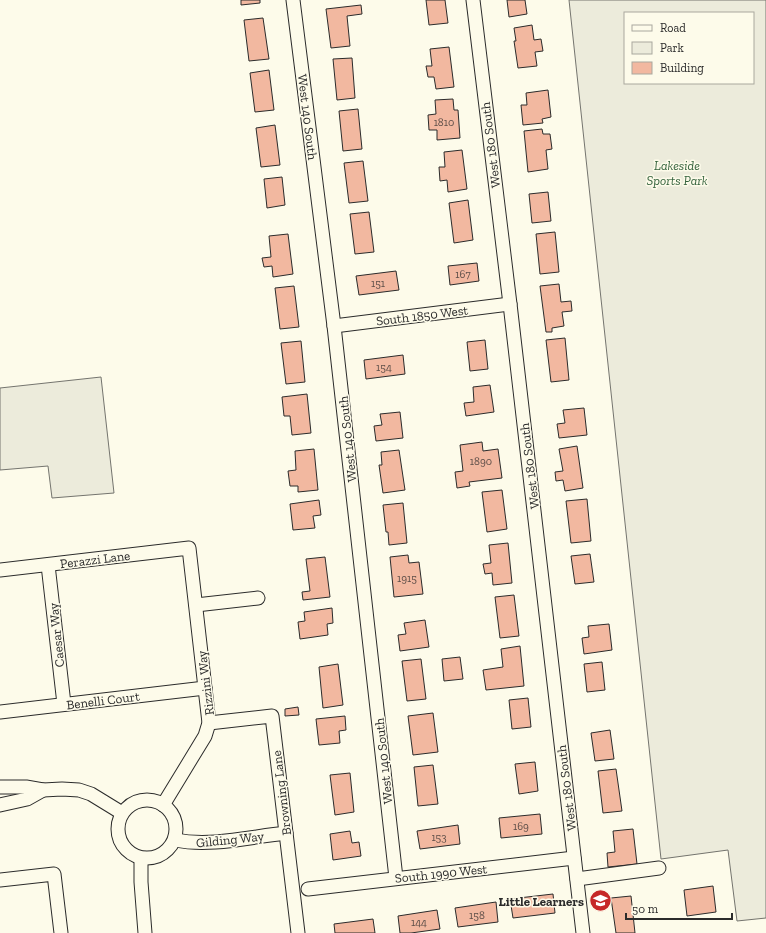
<svg xmlns="http://www.w3.org/2000/svg" width="766" height="933" font-family="'Zilla Slab',serif">
  <style>
    .green { fill: #ecebdb; stroke: #74746e; fill-rule: evenodd }
    .building { fill: #f2b8a0; stroke: #2b2b2b }
    .lines { fill: none; stroke-linecap: round; stroke-linejoin: round }
    .minor-casing { stroke: #2b2b2b; stroke-width: 15 }
    .minor { stroke: #fdfbea; stroke-width: 13 }
    .labels { text-anchor: middle; stroke-width: 3; stroke-linejoin: round; paint-order: stroke }
    .number-label { font-size: 11px; fill: #5d4e48 }
    .street-label { font-size: 13px; fill: #2b2b2b; stroke: #fdfbea }
    .park-label { font-size: 13px; font-style: italic; fill: #34623c; stroke: #fdfbea }
    .poi-label { font-size: 13px; font-weight: bold; fill: #2b2b2b; stroke: #fdfbea; text-anchor: end }
  </style>
  <rect width="100%" height="100%" fill="#fdfbea"/>
  <g class="green">
    <path d="M569,0H766V918L737,921L728,850L661,859ZM625,13H753V83H625Z"/>
    <path d="M101,377L114,493L52,498L48,466L0,470V388Z"/>
  </g>
  <g class="building">
    <path d="M241,0H260V3L241,5Z"/>
    <path d="M426,0H445L448,23L429,25Z"/>
    <path d="M507,0H525L527,14L509,17Z"/>
    <path d="M361,5L362,14L347,16L350,46L331,48L326,9Z"/>
    <path d="M263,18L269,59L249,61L244,20Z"/>
    <path d="M532,25L534,40L541,39L543,51L535,52L537,66L518,68L514,41H516L514,28Z"/>
    <path d="M449,47L454,87L436,89L434,77H428L426,66H432L430,49Z"/>
    <path d="M352,58L355,98L337,100L333,59Z"/>
    <path d="M269,70L274,110L255,112L250,73Z"/>
    <path d="M548,90L551,117L542,119L543,123L523,125L521,105H527L526,93Z"/>
    <path d="M453,99L454,110H458L460,138L437,140V130H429L428,115L436,114L435,100Z"/>
    <path d="M358,109L362,149L343,151L339,111Z"/>
    <path d="M275,125L280,165L261,167L256,128Z"/>
    <path d="M542,129L543,134H550L552,149L546,150L548,169L528,172L524,131Z"/>
    <path d="M462,150L467,189L448,192L447,180L440,181L439,167H445L444,152Z"/>
    <path d="M363,161L368,201L349,203L344,163Z"/>
    <path d="M282,177L285,205L267,208L264,179Z"/>
    <path d="M548,192L551,221L532,223L529,194Z"/>
    <path d="M468,200L473,240L454,243L449,203Z"/>
    <path d="M369,212L374,252L355,254L350,214Z"/>
    <path d="M555,232L559,272L540,274L536,234Z"/>
    <path d="M288,234L293,274L273,277L272,266L264,267L262,258L271,257L269,236Z"/>
    <path d="M477,263L479,281L450,285L448,266Z"/>
    <path d="M396,271L399,290L359,295L356,276Z"/>
    <path d="M559,284L561,302L571,301L572,311L562,312L564,326L552,328V332H546L540,286Z"/>
    <path d="M294,286L299,327L280,329L275,288Z"/>
    <path d="M565,338L569,380L551,382L546,340Z"/>
    <path d="M485,340L488,369L470,371L467,342Z"/>
    <path d="M301,341L305,382L286,384L281,343Z"/>
    <path d="M403,355L405,374L366,379L364,360Z"/>
    <path d="M490,385L494,412L466,416L464,403L474,402L473,387Z"/>
    <path d="M307,394L311,433L292,435L290,416H284L282,397Z"/>
    <path d="M584,408L587,435L559,438L557,424L565,423L563,410Z"/>
    <path d="M400,412L403,438L376,441L374,426L382,425L380,414Z"/>
    <path d="M482,442L483,451L498,449L502,478L469,482L470,486L457,488L455,472L463,471L460,445Z"/>
    <path d="M577,446L583,488L565,491L563,480L556,481L555,472L563,471L559,449Z"/>
    <path d="M314,449L318,490L298,492V486H290L288,471L296,470L295,451Z"/>
    <path d="M399,450L405,490L383,493L379,465H382L381,452Z"/>
    <path d="M502,490L507,529L487,532L482,492Z"/>
    <path d="M587,499L591,541L571,543L566,501Z"/>
    <path d="M319,500L321,515L313,516L315,528L293,530L290,504Z"/>
    <path d="M403,503L407,543L389,545L388,532H386L383,505Z"/>
    <path d="M508,543L512,583L493,585L492,573L485,574L483,564L491,563L489,545Z"/>
    <path d="M590,554L594,582L575,584L571,556Z"/>
    <path d="M408,555L409,563L419,562L423,594L394,597L390,557Z"/>
    <path d="M325,557L330,597L303,600L302,592L310,591L306,559Z"/>
    <path d="M514,595L519,636L500,638L495,597Z"/>
    <path d="M332,608L333,623L327,624L328,635L300,639L298,622L305,621L304,612Z"/>
    <path d="M425,620L429,647L400,651L398,635L406,634L404,623Z"/>
    <path d="M609,624L612,650L584,654L582,638L589,637L588,626Z"/>
    <path d="M520,646L524,686L486,690L483,670L503,667L501,649Z"/>
    <path d="M460,657L463,679L444,681L442,659Z"/>
    <path d="M421,659L426,699L407,701L402,661Z"/>
    <path d="M602,662L605,690L587,692L584,664Z"/>
    <path d="M338,664L343,705L323,708L319,667Z"/>
    <path d="M528,698L531,727L512,729L509,700Z"/>
    <path d="M298,707L299,715L285,716V709Z"/>
    <path d="M433,713L438,752L413,755L408,716Z"/>
    <path d="M345,716L346,730L339,731L340,743L319,745L316,719Z"/>
    <path d="M610,730L614,759L595,761L591,733Z"/>
    <path d="M535,762L538,791L519,794L515,764Z"/>
    <path d="M433,765L438,804L418,806L414,767Z"/>
    <path d="M616,769L622,811L603,813L598,771Z"/>
    <path d="M350,773L354,812L335,815L330,775Z"/>
    <path d="M540,814L542,834L501,838L499,818Z"/>
    <path d="M458,825L460,844L420,849L417,831Z"/>
    <path d="M633,829L637,864L608,867L607,853L615,852L613,831Z"/>
    <path d="M350,831L352,843L359,842L361,856L333,860L330,834Z"/>
    <path d="M713,886L716,912L687,916L684,890Z"/>
    <path d="M553,894L555,913L513,918L510,899Z"/>
    <path d="M631,896L635,933H616L611,898Z"/>
    <path d="M496,902L498,922L458,927L455,908Z"/>
    <path d="M437,910L440,929L411,933H400L398,916Z"/>
    <path d="M373,919L375,933H335L334,924Z"/>
  </g>
  <g class="lines">
    <defs>
      <g id="minor">
        <path d="M293,0L334,326L396,878"/>
        <path d="M473,0L510,304L583,933"/>
        <path d="M334,326L510,304"/>
        <path d="M48,565L64,704"/>
        <path d="M0,570L189,548L209,723L205,736L163,805"/>
        <path d="M196,605L258,598"/>
        <path d="M0,712L205,688"/>
        <path d="M209,723L272,716L298,933"/>
        <path d="M0,787H26L43,790L62,789L79,790L91,794L122,813"/>
        <circle cx="147" cy="829" r="29"/>
        <path d="M0,805L27,799L43,790"/>
        <path d="M175,840C211,847 249,837 286,833"/>
        <path d="M141,858V882L145,933"/>
        <path d="M577,879L659,868"/>
        <path d="M0,880L54,874L61,933"/>
        <path d="M308,889L574,858"/>
      </g>
    </defs>
    <use href="#minor" class="minor-casing"/>
    <use href="#minor" class="minor"/>
  </g>
  <defs>
    <symbol id="school-disc" viewBox="-11 -11 22 22"><circle r="9.5" fill="#c62828" stroke="#fdfbea"/><path d="M0-5L7-2L0 1L-7-2ZM-4 1L0 2.5L4 1V4Q0 6-4 4Z" fill="#fff"/></symbol>
  </defs>
  <g fill-rule="evenodd">
    <use href="#school-disc" x="588" y="888" width="25" height="25"/>
  </g>
  <g class="labels">
    <g class="number-label">
      <text x="444" y="126">1810</text>
      <text x="463" y="278">167</text>
      <text x="378" y="287">151</text>
      <text x="384" y="371">154</text>
      <text x="481" y="465">1890</text>
      <text x="407" y="582">1915</text>
      <text x="521" y="830">169</text>
      <text x="439" y="841">153</text>
      <text x="477" y="919">158</text>
      <text x="419" y="926">144</text>
    </g>
    <g class="street-label">
      <text transform="translate(308 117) rotate(83)" y="5">West 140 South</text>
      <text transform="translate(490 145) rotate(-97)" y="5">West 180 South</text>
      <text transform="translate(422 315) rotate(-7)" y="5">South 1850 West</text>
      <text transform="translate(347 439) rotate(-96)" y="5">West 140 South</text>
      <text transform="translate(529 466) rotate(-97)" y="5">West 180 South</text>
      <text transform="translate(95 559) rotate(-7)" y="5">Perazzi Lane</text>
      <text transform="translate(56 635) rotate(-96)" y="5">Caesar Way</text>
      <text transform="translate(205 683) rotate(-97)" y="5">Rizzini Way</text>
      <text transform="translate(103 700) rotate(-7)" y="5">Benelli Court</text>
      <text transform="translate(383 761) rotate(-96)" y="5">West 140 South</text>
      <text transform="translate(566 788) rotate(-97)" y="5">West 180 South</text>
      <text transform="translate(281 793) rotate(-97)" y="5">Browning Lane</text>
      <text transform="translate(230 839) rotate(-6)" y="5">Gilding Way</text>
      <text transform="translate(441 873) rotate(-6)" y="5">South 1990 West</text>
    </g>
    <g class="park-label">
      <text x="677" y="170">Lakeside<tspan x="677" dy="15">Sports Park</tspan></text>
    </g>
    <g class="poi-label">
      <text x="584" y="906">Little Learners</text>
    </g>
  </g>
  <rect x="624" y="12" width="130" height="72" fill="#fdfbea" stroke="#a9a89e"/>
  <rect x="632" y="25" width="20" height="6" fill="#fdfbea" stroke="#a9a89e"/>
  <text x="660" y="32" font-size="12" fill="#2b2b2b">Road</text>
  <rect x="632" y="42" width="20" height="12" fill="#ecebdb" stroke="#a9a89e"/>
  <text x="660" y="52" font-size="12" fill="#2b2b2b">Park</text>
  <rect x="632" y="62" width="20" height="12" fill="#f2b8a0" stroke="#a9a89e"/>
  <text x="660" y="72" font-size="12" fill="#2b2b2b">Building</text>
  <path d="M626 913v6h106v-6" fill="none" stroke="#2b2b2b" stroke-width="2"/>
  <text x="632" y="913" font-size="12" fill="#2b2b2b" stroke="#fdfbea" stroke-width="3" paint-order="stroke">50 m</text>
</svg>
